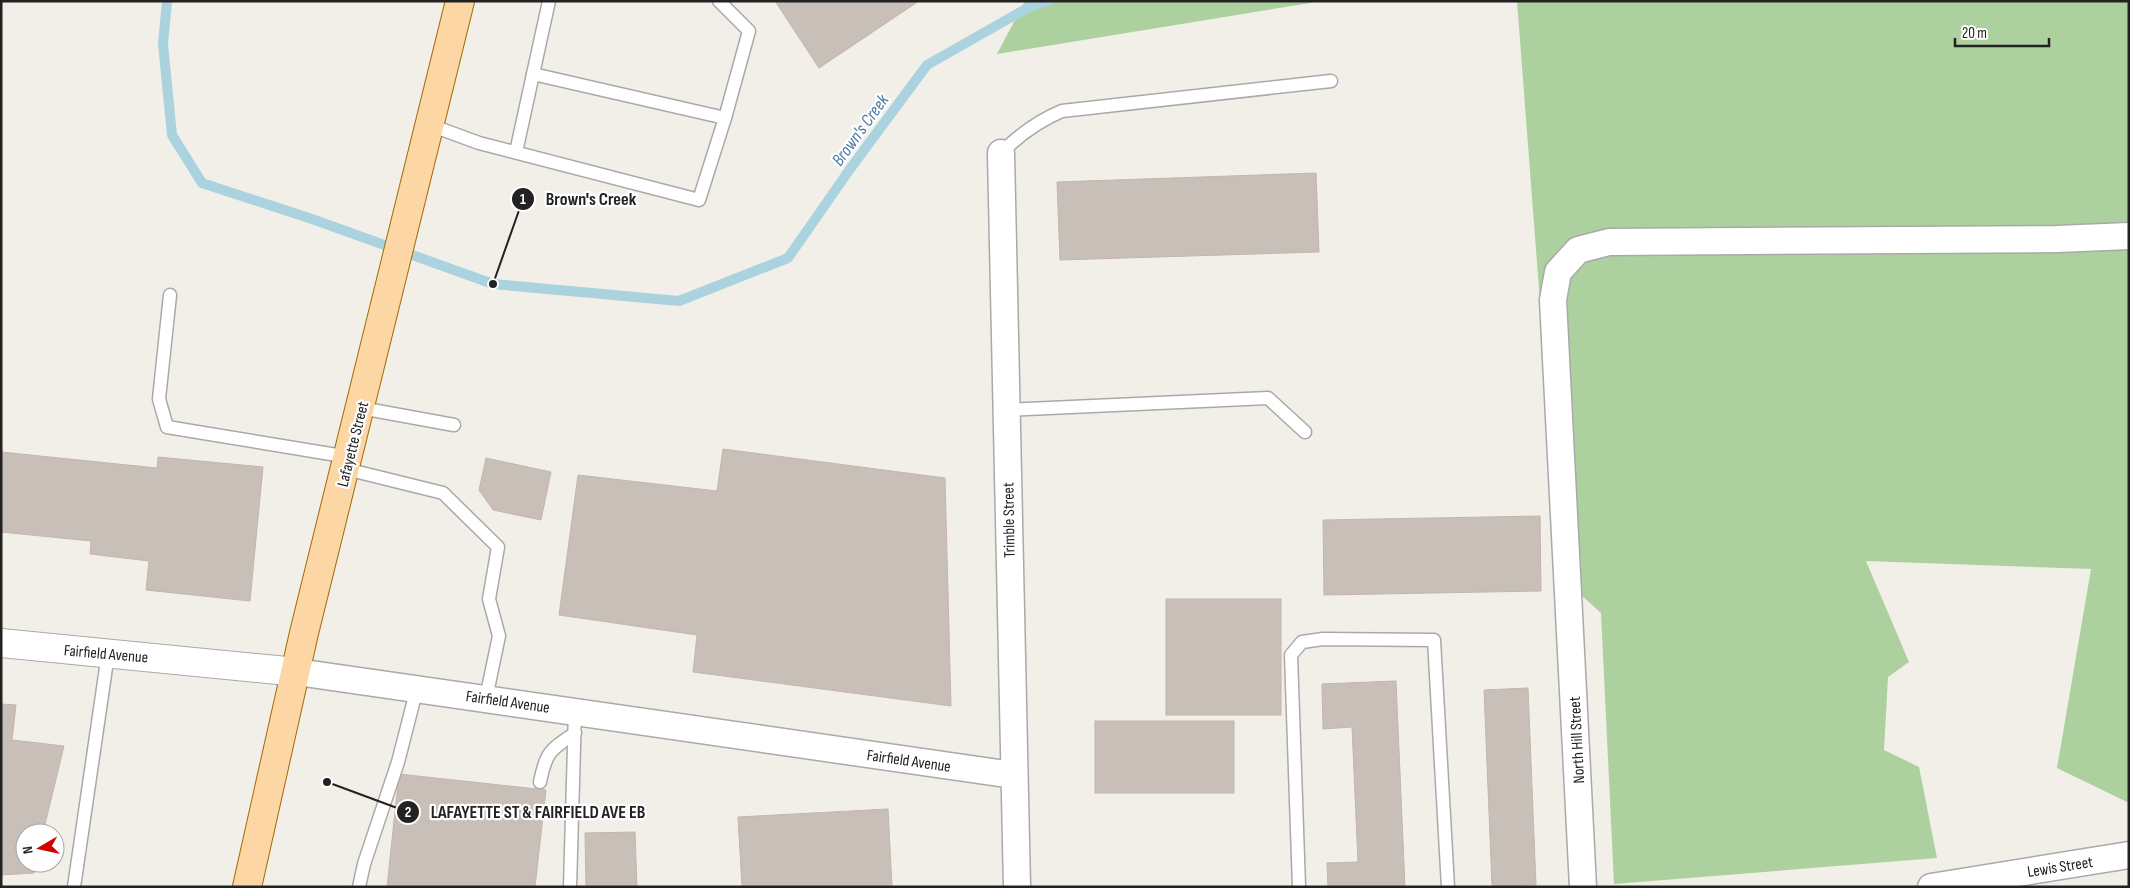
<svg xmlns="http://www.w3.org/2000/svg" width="2130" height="888" font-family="'Sofia Sans Condensed',sans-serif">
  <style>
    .forest { fill: #add19e }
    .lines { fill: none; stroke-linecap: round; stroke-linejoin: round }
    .stream { stroke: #aad3df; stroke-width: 10 }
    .building { fill: #c7bfb8; stroke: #c4b6ab }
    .service-casing { stroke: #a9a9a9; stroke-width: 15 }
    .minor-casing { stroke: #a9a9a9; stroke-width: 29 }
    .tertiary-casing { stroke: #a9a9a9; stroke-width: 30 }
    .primary-casing { stroke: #a06b00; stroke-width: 30 }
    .service { stroke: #fff; stroke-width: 12 }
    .minor { stroke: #fff; stroke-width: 26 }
    .tertiary { stroke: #fff; stroke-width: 28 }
    .primary { stroke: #fcd6a4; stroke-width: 28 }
    .labels { text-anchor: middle; stroke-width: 4.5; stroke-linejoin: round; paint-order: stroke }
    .street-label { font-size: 16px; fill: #222; stroke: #fff }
    .water-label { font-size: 18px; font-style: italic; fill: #4a7aab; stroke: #fff }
    .leader { fill: none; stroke: #222; stroke-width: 2 }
    .callout-dot { fill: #222; stroke: #fff; stroke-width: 2 }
    .mark-label { font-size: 15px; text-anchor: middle; font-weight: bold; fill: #fff }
    .callout-label { font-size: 18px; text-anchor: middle; font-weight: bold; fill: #222; stroke: #fff; stroke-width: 4.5; stroke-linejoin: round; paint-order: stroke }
  </style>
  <rect width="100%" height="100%" fill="#f2efe9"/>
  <g class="forest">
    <path d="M1025,1H1322L997,54Z"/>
    <path d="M1517,1H2129V803L2057,768L2091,569L1866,561L1909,662L1888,677L1884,750L1919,767L1937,858L1614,884L1601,613L1561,577Z"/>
  </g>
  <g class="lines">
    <path class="stream" d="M167,1L163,44L172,135L202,183L312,219L493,284L679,301L788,258L850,169L927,65L1031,6L1049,1"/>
  </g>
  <g class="building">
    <path d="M775,1H919L819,68Z"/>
    <path d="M1316,173L1319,252L1060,260L1057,182Z"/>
    <path d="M723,449L945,478L951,706L693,672L697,635L559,615L578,475L717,491Z"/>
    <path d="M1,452L157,468L158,457L263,467L250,601L146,590L149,561L90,554L91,541L1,532Z"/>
    <path d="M486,458L551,472L541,520L493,510L479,490Z"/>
    <path d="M1540,516L1541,591L1324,595L1323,520Z"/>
    <rect x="1166" y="599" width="115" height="116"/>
    <path d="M1396,681L1405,887H1328L1327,863L1358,862L1352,727L1323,729L1322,684Z"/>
    <path d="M1528,688L1536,885L1492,886L1484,690Z"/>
    <path d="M1,704L16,705L12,740L64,746L43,833H25V863H36L34,873L1,875Z"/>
    <rect x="1095" y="721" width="139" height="72"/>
    <path d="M399,774L546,790L535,887H387Z"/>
    <path d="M888,809L892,887H742L738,817Z"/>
    <path d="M635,832L637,887H586L585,833Z"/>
  </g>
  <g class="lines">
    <defs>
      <g id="service">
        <path d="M533,74L725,118"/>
        <path d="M430,125L479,143L699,200L725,118L749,31L719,1"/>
        <path d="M516,152L549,1"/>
        <path d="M1001,153C1020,134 1038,121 1062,111L1331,81"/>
        <path d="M170,295L159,399L167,427L349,457"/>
        <path d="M361,408L454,425"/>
        <path d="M1006,410L1268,398L1305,432"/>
        <path d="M346,469L443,493L498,547L489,599L499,636L486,698"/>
        <path d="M540,782C546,752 550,750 575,733"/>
        <path d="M74,887L108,654"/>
        <path d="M359,887L364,864L398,762L417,688"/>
        <path d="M570,887L575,711"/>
        <path d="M1299,887L1291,655L1302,642L1323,639L1434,640L1448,887"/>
      </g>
      <g id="minor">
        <path d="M1001,153L1017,887"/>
        <path d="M297,672L1013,775"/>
        <path d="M1583,887L1553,300L1558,272L1578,250L1609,242L2057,239L2129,236"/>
        <path d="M1931,887L2129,855"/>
      </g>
      <path id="tertiary" d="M1,643L297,672"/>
      <path id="primary" d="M247,887L304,633L460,1"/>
    </defs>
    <use href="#service" class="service-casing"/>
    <use href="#minor" class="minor-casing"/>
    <use href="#tertiary" class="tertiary-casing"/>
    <use href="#primary" class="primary-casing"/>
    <use href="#service" class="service"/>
    <use href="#minor" class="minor"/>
    <use href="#tertiary" class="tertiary"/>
    <use href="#primary" class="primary"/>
  </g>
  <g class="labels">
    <g class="street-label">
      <text transform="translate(352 444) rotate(-76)" y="6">Lafayette Street</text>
      <text transform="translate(1008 520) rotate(-91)" y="6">Trimble Street</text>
      <text transform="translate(106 653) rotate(5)" y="6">Fairfield Avenue</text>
      <text transform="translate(508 701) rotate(8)" y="6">Fairfield Avenue</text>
      <text transform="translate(1576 740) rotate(-93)" y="6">North Hill Street</text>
      <text transform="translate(909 760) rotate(8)" y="6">Fairfield Avenue</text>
      <text transform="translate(2060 866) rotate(-9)" y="6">Lewis Street</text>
    </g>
    <g class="water-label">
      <text transform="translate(860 130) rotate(-54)" y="6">Brown's Creek</text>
    </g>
  </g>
  <path class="leader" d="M493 284L523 199M327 782L408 812"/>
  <g class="callout-dot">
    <circle cx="493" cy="284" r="5"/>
    <circle cx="327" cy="782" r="5"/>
    <circle cx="523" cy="199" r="12"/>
    <circle cx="408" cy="812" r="12"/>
  </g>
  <g class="mark-label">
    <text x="523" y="204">1</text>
    <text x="408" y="817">2</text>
  </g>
  <g class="callout-label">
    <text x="591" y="205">Brown's Creek</text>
    <text x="538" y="818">LAFAYETTE ST &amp; FAIRFIELD AVE EB</text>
  </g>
  <rect width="2130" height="888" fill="none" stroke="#222222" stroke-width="5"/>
  <g transform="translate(40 848) rotate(261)"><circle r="24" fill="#ffffff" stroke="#a7a7a7"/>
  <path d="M0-4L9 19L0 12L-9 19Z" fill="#d40000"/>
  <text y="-8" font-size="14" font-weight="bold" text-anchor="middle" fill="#222222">N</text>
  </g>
  <path d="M1955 38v8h94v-8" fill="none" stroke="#222222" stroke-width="2.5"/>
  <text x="1962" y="38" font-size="15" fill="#222222" stroke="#ffffff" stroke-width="4" paint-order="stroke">20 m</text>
</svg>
